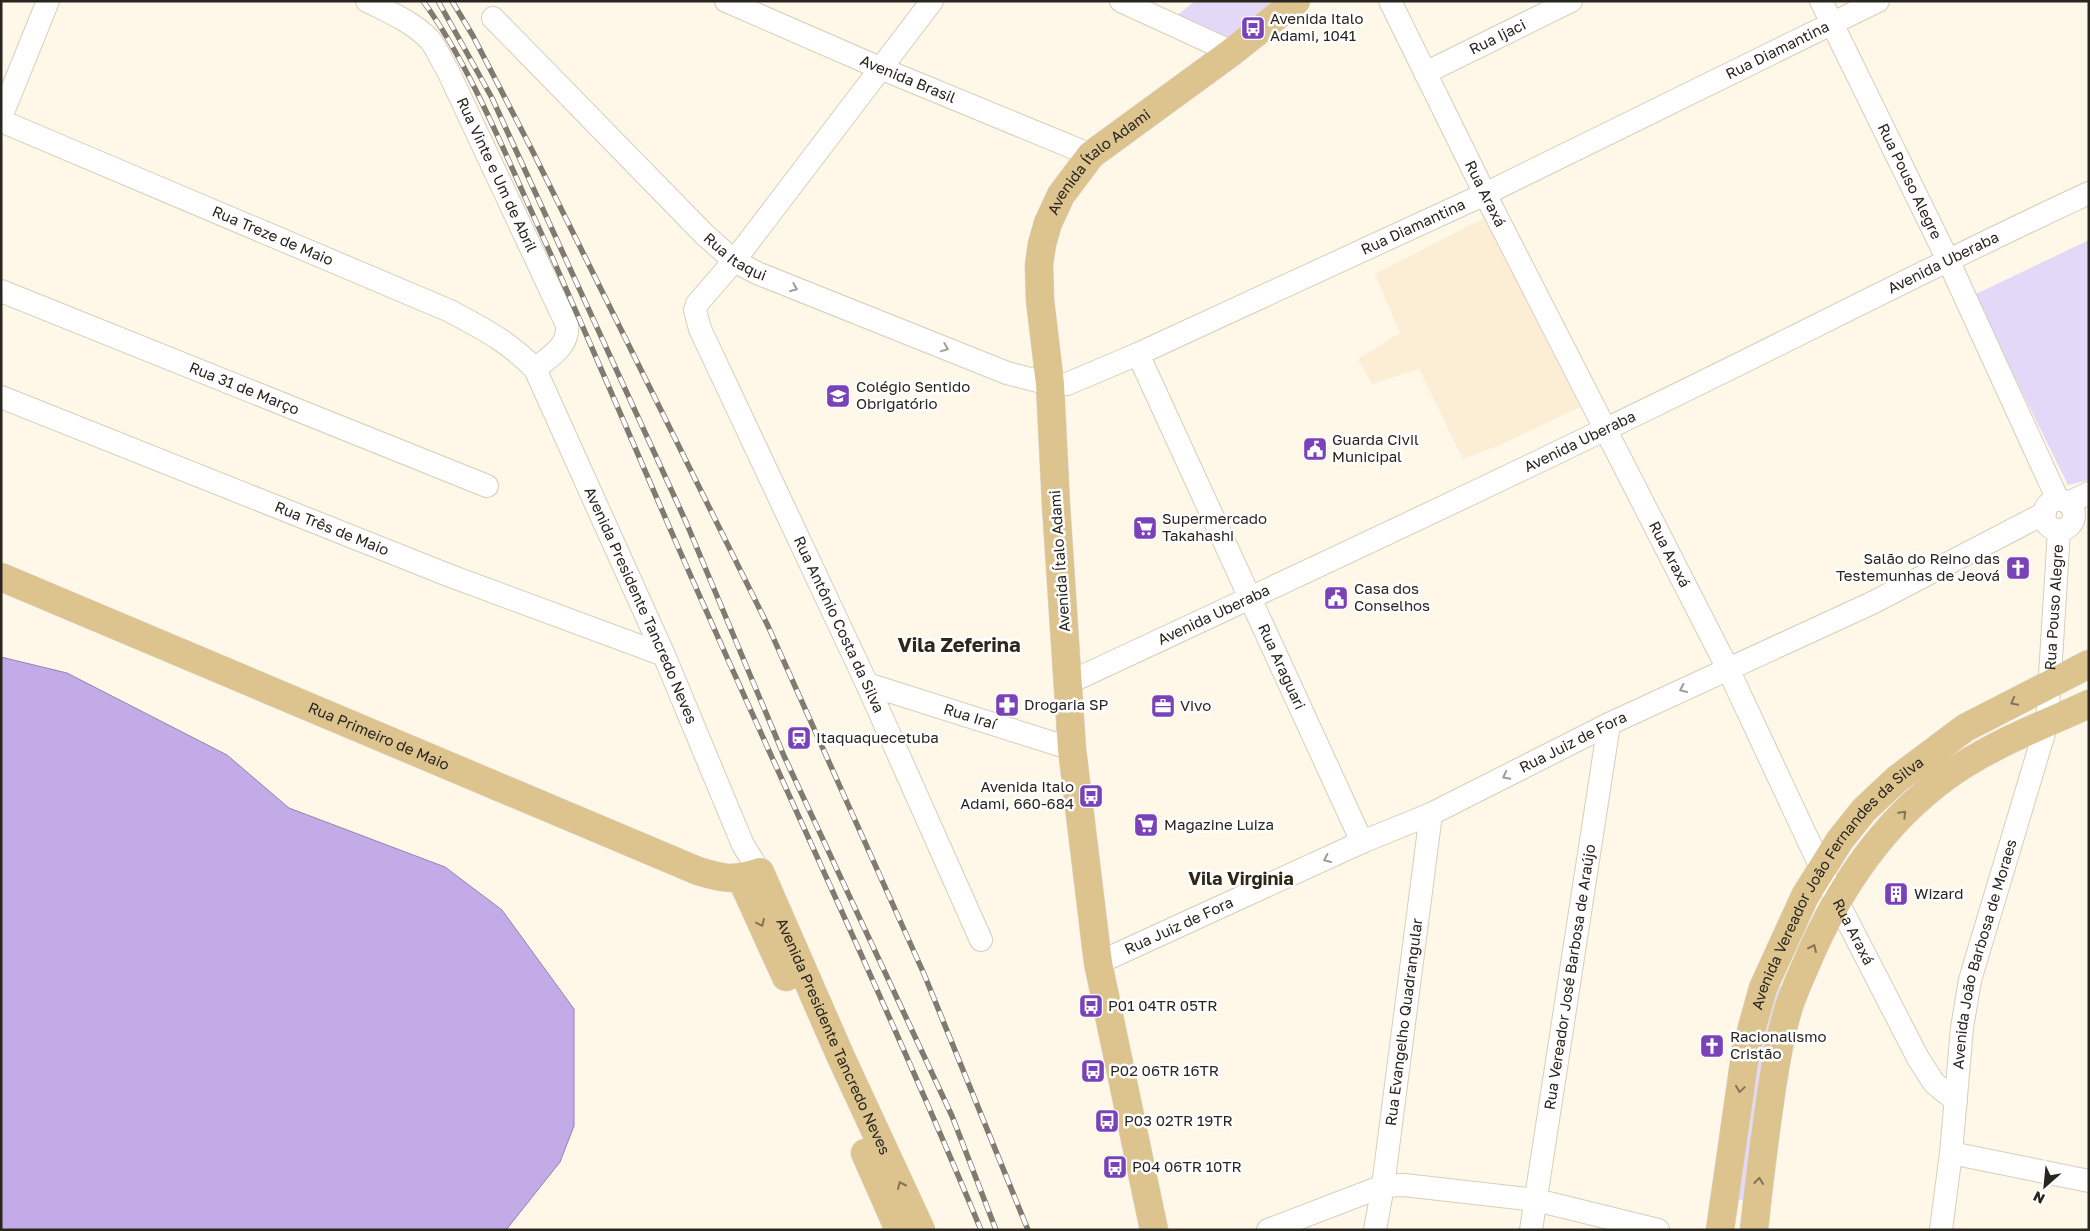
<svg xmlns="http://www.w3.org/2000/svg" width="2090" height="1231" font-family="'Golos Text',sans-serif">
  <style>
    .built { fill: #fceed4 }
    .green { fill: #e4d8f9 }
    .water { fill: #c3abe8; stroke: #9583ac }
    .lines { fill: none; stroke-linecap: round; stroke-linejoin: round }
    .minor-casing { stroke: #d7cebb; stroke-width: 24 }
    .major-casing { stroke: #dddcdb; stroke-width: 29 }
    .minor { stroke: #fff; stroke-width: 22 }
    .major { stroke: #ddc48e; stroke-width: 28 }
    .rail-casing { stroke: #807a71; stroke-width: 5.5 }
    .rail { stroke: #fff; stroke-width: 4; stroke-dasharray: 11; stroke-linecap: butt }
    .oneway { stroke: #9f9d9a }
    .oneway2 { stroke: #837456 }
    .labels { text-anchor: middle; stroke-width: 5; stroke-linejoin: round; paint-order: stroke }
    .poi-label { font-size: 15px; fill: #29251f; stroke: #fff; text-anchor: start }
    .street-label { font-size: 15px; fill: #29251f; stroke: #fff }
    .quarter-label { font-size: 18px; font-weight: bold; fill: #2f2819; stroke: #fff }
    .district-label { font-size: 20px; font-weight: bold; fill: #2f2819; stroke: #fff }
  </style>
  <rect width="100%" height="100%" fill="#fff7e8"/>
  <path class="built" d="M1484,218L1580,407L1502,444L1463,459L1419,369L1372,384L1358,359L1400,333L1375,274Z"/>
  <g class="green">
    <path d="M1195,1H1283L1232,42L1175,17Z"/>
    <path d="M2089,240V480L2068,485L1974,295Z"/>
    <path d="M1782,986L1743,1200L1734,1199L1771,988Z"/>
  </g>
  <path class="water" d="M1,657L67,673L227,755L289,808L445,867L502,910L574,1009V1126L560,1162L506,1230H1Z"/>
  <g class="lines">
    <defs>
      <g id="minor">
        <path id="s1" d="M367,1C389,12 413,22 430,40C437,49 442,61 448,71L567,325C569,347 550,356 535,369"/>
        <path id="s2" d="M726,1L880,68L1091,155"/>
        <path id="s3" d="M932,1L734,261L697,304L695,310L700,329L867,684L981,940"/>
        <path d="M1121,1L1232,52"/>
        <path id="s4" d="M1390,1L1485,194L1728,669L1831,889L1918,1058L1934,1083L1956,1101"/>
        <path id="s5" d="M1821,1L1948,260L2058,500"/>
        <path id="s6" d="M493,18L705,235L734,261L757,273L1007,373L1050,384H1067L1138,354L1485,194L1878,1"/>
        <path id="s7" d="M1425,73L1571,1"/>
        <path d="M1,117L48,1"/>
        <path id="s8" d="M1,121L450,311C483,329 508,341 535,369L664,655L743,845L760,872"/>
        <path id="s9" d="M1,291L487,486"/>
        <path id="s10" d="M1138,354L1362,842"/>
        <path id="s11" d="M1,397L448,575L664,655"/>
        <circle cx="2059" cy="515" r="15"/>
        <path d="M2068,503L2089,493"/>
        <path id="s12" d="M1068,683C1248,599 1429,515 1608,428C1769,351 1927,268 2089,193"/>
        <path id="s13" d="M867,684L1072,749"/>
        <path id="s14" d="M1098,963L1362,842L1431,814L1609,724L1872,603L2045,513"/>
        <path d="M1951,1153L2089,1181"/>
        <path d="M1268,1230L1383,1186L1404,1185L1536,1200L1658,1230"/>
        <path id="s15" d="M1375,1230L1383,1186L1431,814"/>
        <path id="s16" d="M1531,1230L1609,724"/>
        <path id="s17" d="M1941,1230L1951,1153L1962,1028L1970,980L2047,723L2059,531"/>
      </g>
      <g id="major">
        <path id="s18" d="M1,577L698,871C724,879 734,881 760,872L840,1055L921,1230"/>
        <path d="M741,878L786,977"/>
        <path d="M865,1153L899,1230"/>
        <path id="s19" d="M1154,1230L1098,963L1072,749L1056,505L1050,384L1040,300L1039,265L1042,244L1048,223L1061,195L1091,155L1232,52L1296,1"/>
        <path id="s20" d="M1720,1230L1746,1049L1763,988L1805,896L1840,840L1864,810L1897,779L1965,728L2089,664"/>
        <path d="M1754,1230C1759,1182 1765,1135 1772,1087C1776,1064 1779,1040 1786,1017C1790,1000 1798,983 1805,967C1836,892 1881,824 1947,776C1990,745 2041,726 2089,704"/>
      </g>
    </defs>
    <use href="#minor" class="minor-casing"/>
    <use href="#major" class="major-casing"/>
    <use href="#minor" class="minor"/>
    <use href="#major" class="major"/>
    <defs>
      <g id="rail">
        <path d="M423,1C466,60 499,139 529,206C576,309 620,413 665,517C768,755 881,989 981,1230"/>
        <path d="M438,1L492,98L686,522L784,756L952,1116L996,1230"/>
        <path d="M452,1L473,36L532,150L768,626L924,974L1028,1230"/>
      </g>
    </defs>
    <use href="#rail" class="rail-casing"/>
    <use href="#rail" class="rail"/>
  </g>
  <defs><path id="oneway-chevron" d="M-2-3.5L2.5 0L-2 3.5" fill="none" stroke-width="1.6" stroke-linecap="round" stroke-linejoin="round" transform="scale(1.25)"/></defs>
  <g class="oneway">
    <use href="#oneway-chevron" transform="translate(794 288) rotate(22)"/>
    <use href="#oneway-chevron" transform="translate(945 348) rotate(22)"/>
    <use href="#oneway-chevron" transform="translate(1683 689) rotate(155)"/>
    <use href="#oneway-chevron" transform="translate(1506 776) rotate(153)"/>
    <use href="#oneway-chevron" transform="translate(1327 859) rotate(155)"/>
  </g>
  <g class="oneway2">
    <use href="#oneway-chevron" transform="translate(2014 702) rotate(152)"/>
    <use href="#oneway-chevron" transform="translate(1903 814) rotate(-45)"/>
    <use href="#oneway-chevron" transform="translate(761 923) rotate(65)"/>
    <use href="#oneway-chevron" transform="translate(1813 948) rotate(-65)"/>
    <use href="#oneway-chevron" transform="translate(1740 1089) rotate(98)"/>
    <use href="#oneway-chevron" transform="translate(1759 1181) rotate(-84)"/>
    <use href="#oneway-chevron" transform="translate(901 1185) rotate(-114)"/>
  </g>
  <defs>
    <symbol id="bus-square" viewBox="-11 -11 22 22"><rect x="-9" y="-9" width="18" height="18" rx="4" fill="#7a42b8" stroke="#fff"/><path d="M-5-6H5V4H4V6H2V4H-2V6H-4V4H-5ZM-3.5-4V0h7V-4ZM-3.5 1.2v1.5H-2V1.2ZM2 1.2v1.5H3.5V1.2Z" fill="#fff"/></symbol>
    <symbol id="school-square" viewBox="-11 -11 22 22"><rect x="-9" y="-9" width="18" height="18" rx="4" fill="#7a42b8" stroke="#fff"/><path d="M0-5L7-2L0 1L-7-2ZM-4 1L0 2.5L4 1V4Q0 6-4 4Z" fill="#fff"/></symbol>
    <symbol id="civic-square" viewBox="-11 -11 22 22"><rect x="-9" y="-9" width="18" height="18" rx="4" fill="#7a42b8" stroke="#fff"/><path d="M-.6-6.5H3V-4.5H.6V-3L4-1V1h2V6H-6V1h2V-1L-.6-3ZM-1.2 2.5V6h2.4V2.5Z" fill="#fff"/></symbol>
    <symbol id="supermarket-square" viewBox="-11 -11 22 22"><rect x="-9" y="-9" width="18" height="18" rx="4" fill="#7a42b8" stroke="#fff"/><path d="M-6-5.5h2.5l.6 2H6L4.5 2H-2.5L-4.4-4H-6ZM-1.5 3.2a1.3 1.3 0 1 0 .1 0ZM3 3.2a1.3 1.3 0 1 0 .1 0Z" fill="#fff"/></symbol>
    <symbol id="church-square" viewBox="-11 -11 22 22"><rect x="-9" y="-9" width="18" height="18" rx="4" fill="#7a42b8" stroke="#fff"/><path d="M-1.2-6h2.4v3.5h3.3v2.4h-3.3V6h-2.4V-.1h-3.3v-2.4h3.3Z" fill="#fff"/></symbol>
    <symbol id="pharmacy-square" viewBox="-11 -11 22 22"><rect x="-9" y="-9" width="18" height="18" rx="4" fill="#7a42b8" stroke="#fff"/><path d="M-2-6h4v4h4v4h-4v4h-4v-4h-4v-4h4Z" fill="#fff"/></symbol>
    <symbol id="office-square" viewBox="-11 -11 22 22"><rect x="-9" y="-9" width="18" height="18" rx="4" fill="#7a42b8" stroke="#fff"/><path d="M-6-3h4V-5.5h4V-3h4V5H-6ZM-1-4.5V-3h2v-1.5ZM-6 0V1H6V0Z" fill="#fff"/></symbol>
    <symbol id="station-square" viewBox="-11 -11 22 22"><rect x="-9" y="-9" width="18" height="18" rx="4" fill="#7a42b8" stroke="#fff"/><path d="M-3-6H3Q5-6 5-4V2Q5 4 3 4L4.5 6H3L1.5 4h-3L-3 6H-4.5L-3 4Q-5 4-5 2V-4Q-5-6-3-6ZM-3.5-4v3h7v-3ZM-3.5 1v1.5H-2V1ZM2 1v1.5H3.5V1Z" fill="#fff"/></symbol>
    <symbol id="building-square" viewBox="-11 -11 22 22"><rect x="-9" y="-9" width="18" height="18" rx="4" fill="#7a42b8" stroke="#fff"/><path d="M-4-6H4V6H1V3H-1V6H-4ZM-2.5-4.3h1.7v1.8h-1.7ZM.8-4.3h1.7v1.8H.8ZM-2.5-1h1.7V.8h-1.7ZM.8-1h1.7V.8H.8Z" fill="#fff"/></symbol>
  </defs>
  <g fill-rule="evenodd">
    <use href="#bus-square" x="1239" y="14" width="28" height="28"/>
    <use href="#school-square" x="824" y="382" width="28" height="28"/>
    <use href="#civic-square" x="1301" y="435" width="28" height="28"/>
    <use href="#supermarket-square" x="1131" y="514" width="28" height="28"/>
    <use href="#church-square" x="2004" y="554" width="28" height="28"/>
    <use href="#civic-square" x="1322" y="584" width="28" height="28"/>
    <use href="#pharmacy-square" x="993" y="691" width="28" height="28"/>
    <use href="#office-square" x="1149" y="692" width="28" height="28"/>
    <use href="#station-square" x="785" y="724" width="28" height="28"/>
    <use href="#bus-square" x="1077" y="782" width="28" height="28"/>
    <use href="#supermarket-square" x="1132" y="811" width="28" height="28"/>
    <use href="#building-square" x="1882" y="880" width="28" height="28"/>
    <use href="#bus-square" x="1077" y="992" width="28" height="28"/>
    <use href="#church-square" x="1698" y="1032" width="28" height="28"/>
    <use href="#bus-square" x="1079" y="1057" width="28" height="28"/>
    <use href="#bus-square" x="1093" y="1107" width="28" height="28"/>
    <use href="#bus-square" x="1101" y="1153" width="28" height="28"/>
  </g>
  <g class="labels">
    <g class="poi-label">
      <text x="1270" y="24">Avenida Italo<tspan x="1270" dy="17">Adami, 1041</tspan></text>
      <text x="856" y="392">Colégio Sentido<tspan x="856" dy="17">Obrigatório</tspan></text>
      <text x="1332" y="445">Guarda Civil<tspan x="1332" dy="17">Municipal</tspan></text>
      <text x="1162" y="524">Supermercado<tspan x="1162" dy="17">Takahashi</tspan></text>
      <text x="2000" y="564" text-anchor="end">Salão do Reino das<tspan x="2000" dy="17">Testemunhas de Jeová</tspan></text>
      <text x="1354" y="594">Casa dos<tspan x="1354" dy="17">Conselhos</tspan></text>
      <text x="1024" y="710">Drogaria SP</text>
      <text x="1180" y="711">Vivo</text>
      <text x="816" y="743">Itaquaquecetuba</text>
      <text x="1074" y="792" text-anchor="end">Avenida Italo<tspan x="1074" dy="17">Adami, 660-684</tspan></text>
      <text x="1164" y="830">Magazine Luiza</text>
      <text x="1914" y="899">Wizard</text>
      <text x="1108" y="1011">P01 04TR 05TR</text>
      <text x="1730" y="1042">Racionalismo<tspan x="1730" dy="17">Cristão</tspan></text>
      <text x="1110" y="1076">P02 06TR 16TR</text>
      <text x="1124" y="1126">P03 02TR 19TR</text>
      <text x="1132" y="1172">P04 06TR 10TR</text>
    </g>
    <g class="street-label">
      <text dy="5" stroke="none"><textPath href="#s7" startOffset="81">Rua Ijaci</textPath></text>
      <text dy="5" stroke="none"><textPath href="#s6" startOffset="1484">Rua Diamantina</textPath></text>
      <text dy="5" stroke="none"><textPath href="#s2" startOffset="198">Avenida Brasil</textPath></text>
      <text dy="5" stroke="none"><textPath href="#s19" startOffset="1098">Avenida Ítalo Adami</textPath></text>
      <text dy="5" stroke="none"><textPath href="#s1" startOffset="225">Rua Vinte e Um de Abril</textPath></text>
      <text dy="5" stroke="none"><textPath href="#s5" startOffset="201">Rua Pouso Alegre</textPath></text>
      <text dy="5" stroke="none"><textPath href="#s4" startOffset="215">Rua Araxá</textPath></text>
      <text dy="5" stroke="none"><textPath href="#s6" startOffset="1079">Rua Diamantina</textPath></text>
      <text dy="5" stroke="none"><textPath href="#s8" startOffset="295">Rua Treze de Maio</textPath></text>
      <text dy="5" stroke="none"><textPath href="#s6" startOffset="341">Rua Itaqui</textPath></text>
      <text dy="5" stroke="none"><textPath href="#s12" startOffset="971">Avenida Uberaba</textPath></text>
      <text dy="5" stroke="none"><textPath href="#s9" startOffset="262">Rua 31 de Março</textPath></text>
      <text dy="5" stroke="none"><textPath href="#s12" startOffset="566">Avenida Uberaba</textPath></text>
      <text dy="5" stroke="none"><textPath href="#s11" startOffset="356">Rua Três de Maio</textPath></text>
      <text dy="5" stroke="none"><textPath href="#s4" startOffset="620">Rua Araxá</textPath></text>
      <text transform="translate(1060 561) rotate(-94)" y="5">Avenida Ítalo Adami</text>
      <text dy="5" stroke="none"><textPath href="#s8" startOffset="850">Avenida Presidente Tancredo Neves</textPath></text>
      <text dy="5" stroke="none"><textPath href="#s17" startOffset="636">Rua Pouso Alegre</textPath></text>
      <text dy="5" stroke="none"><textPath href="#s12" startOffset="161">Avenida Uberaba</textPath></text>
      <text dy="5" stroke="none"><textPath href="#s3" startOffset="736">Rua Antônio Costa da Silva</textPath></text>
      <text dy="5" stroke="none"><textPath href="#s10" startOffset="344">Rua Araguari</textPath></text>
      <text dy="5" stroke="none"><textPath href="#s13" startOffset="108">Rua Iraí</textPath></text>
      <text dy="5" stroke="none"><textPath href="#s18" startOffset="410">Rua Primeiro de Maio</textPath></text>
      <text dy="5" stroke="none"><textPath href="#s14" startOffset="524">Rua Juiz de Fora</textPath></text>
      <text dy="5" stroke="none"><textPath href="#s20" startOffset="376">Avenida Vereador João Fernandes da Silva</textPath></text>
      <text dy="5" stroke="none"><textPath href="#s14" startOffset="89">Rua Juiz de Fora</textPath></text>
      <text dy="5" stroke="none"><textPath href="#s4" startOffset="1040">Rua Araxá</textPath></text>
      <text dy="5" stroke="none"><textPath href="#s17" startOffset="280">Avenida João Barbosa de Moraes</textPath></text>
      <text dy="5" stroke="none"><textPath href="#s16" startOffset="256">Rua Vereador José Barbosa de Araújo</textPath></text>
      <text dy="5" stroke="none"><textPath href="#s15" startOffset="210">Rua Evangelho Quadrangular</textPath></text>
      <text dy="5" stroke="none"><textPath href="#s18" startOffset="1000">Avenida Presidente Tancredo Neves</textPath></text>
    </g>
    <g class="quarter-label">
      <text x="1241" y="885">Vila Virginia</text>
    </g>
    <g class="district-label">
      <text x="959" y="652">Vila Zeferina</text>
    </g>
  </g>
  <rect width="2090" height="1231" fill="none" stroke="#29251f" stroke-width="5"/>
  <g transform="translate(2045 1186) rotate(207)" stroke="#ffffff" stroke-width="4" paint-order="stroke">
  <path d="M0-4L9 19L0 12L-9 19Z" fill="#29251f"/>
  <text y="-8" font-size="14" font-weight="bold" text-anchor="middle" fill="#29251f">N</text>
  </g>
</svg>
